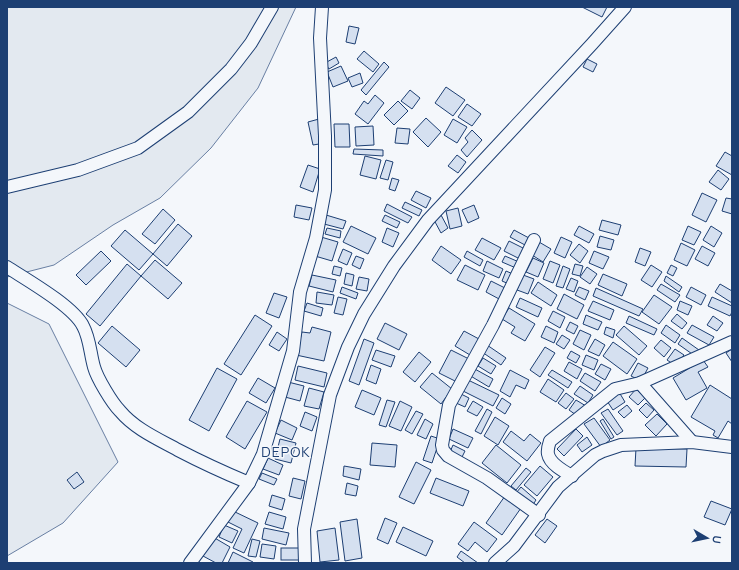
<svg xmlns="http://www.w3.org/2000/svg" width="739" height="570" font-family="Manrope,sans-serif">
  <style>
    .green { fill: #e3e9f0; stroke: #687fa3 }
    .building { fill: #d5e0f0; stroke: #1d3f73 }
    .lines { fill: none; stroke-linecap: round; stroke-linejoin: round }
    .minor-casing { stroke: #1d3f73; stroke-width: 14 }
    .minor { stroke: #f4f7fb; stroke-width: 12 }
    .labels { text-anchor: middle; stroke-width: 3; stroke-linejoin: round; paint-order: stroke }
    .quarter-label { font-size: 14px; letter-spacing: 1px; fill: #1d3f73; stroke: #f4f7fb }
  </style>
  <rect width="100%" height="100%" fill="#f4f7fb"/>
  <g class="green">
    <path d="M7,7H296L258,88L211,148L160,198L113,225L54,265L7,277Z"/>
    <path d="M7,303L49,324L118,462L63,523L7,556Z"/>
  </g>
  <g class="building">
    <path d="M582,7H607L602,17Z"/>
    <path d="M349,26L359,28L355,44L346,42Z"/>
    <path d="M364,51L379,64L373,72L357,59Z"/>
    <path d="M336,57L339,63L329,69L325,63Z"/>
    <path d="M587,59L597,64L593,72L583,67Z"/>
    <path d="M384,62L389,67L366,95L361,90Z"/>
    <path d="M341,66L348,81L333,87L327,72Z"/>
    <path d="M360,73L363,83L352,87L348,78Z"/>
    <path d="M446,87L465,100L453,116L435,103Z"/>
    <path d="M410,90L420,98L412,109L401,101Z"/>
    <path d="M375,95L384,103L368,124L355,114L364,101L368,104Z"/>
    <path d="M398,101L408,111L394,125L384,115Z"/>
    <path d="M467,104L481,114L472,126L458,117Z"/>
    <path d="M426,118L441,132L428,147L413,132Z"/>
    <path d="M319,119L325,143L313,145L308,122Z"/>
    <path d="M453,119L467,127L457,143L444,135Z"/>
    <path d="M334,124H349L350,147H335Z"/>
    <path d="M373,126L374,145L356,146L355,127Z"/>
    <path d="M397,128L410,129L408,144L395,143Z"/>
    <path d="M472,130L482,140L467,157L461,150L468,142L465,138Z"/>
    <path d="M354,149L383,150V156L353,154Z"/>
    <path d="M725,152L732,156V175L716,166Z"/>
    <path d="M457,155L466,162L458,173L448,166Z"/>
    <path d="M365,156L381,160L376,179L360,175Z"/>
    <path d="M386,160L393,162L388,180L380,178Z"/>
    <path d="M308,165L320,169L313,192L300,187Z"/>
    <path d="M718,170L729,179L721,190L709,182Z"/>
    <path d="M392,178L399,180L395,191L389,189Z"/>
    <path d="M416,191L431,198L426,208L411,200Z"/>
    <path d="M702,193L717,200L706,222L692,215Z"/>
    <path d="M726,198L732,199V214L722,211Z"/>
    <path d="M405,202L422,210L419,216L402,208Z"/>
    <path d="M387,204L412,217L408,223L384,211Z"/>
    <path d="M296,205L312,208L309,220L294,217Z"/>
    <path d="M474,205L479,218L468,223L462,210Z"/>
    <path d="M458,208L462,226L450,229L446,211Z"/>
    <path d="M163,209L175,220L155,244L142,234Z"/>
    <path d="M326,215L346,221L343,229L324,224Z"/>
    <path d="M385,215L400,222L397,228L382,221Z"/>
    <path d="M441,215L448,228L441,233L434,220Z"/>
    <path d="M602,220L621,225L618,235L599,230Z"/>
    <path d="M178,224L192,236L167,266L153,254Z"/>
    <path d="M351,226L376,238L368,254L343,242Z"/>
    <path d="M579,226L594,234L589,243L574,235Z"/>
    <path d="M688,226L701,232L694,245L682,240Z"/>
    <path d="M711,226L722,233L714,247L703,240Z"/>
    <path d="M327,228L341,231L340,238L325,234Z"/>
    <path d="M387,228L399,233L393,247L382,242Z"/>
    <path d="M125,230L153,254L139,270L111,246Z"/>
    <path d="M514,230L529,238L525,245L510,237Z"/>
    <path d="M600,236L614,240L611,250L597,247Z"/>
    <path d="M321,237L338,242L332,261L315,256Z"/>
    <path d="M561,237L572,242L565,258L554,253Z"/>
    <path d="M482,238L501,248L494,260L475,250Z"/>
    <path d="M509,241L525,249L520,259L504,251Z"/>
    <path d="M539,242L551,249L543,262L532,255Z"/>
    <path d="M681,243L695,250L687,266L674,260Z"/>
    <path d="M579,244L588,251L580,263L570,255Z"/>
    <path d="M441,246L461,260L451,274L432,260Z"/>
    <path d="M702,246L715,253L708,266L695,259Z"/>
    <path d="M640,248L651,252L645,266L635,262Z"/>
    <path d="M343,249L352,253L347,265L338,261Z"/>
    <path d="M101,251L111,261L86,285L76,275Z"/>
    <path d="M467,251L483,260L480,266L464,257Z"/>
    <path d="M594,251L609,257L603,269L589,263Z"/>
    <path d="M356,256L364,259L360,269L352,265Z"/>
    <path d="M505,256L519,262L516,268L502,262Z"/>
    <path d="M533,258L544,263L538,277L526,272Z"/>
    <path d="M155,260L182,283L168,299L141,276Z"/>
    <path d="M487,261L503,269L499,278L483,271Z"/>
    <path d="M550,261L560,265L553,283L543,279Z"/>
    <path d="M127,264L141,276L100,326L86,314Z"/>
    <path d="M575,264L583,266L580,276L572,274Z"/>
    <path d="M465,265L485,275L478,290L457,280Z"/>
    <path d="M651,265L662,272L652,287L641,280Z"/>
    <path d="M671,265L677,268L673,276L667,273Z"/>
    <path d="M334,266L342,268L340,276L332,274Z"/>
    <path d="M563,266L570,269L563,288L556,286Z"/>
    <path d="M587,267L597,274L590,284L580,277Z"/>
    <path d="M506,271L513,274L509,284L502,281Z"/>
    <path d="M346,273L354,275L352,286L344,284Z"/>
    <path d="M603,274L627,284L622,296L598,285Z"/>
    <path d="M312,275L336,280L333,292L309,286Z"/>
    <path d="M523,275L534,279L528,294L517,290Z"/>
    <path d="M666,276L682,287L679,292L664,281Z"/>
    <path d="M359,277L369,279L367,291L356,289Z"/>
    <path d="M571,278L578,281L574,292L566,289Z"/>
    <path d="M491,281L507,289L501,300L486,292Z"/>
    <path d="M538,282L557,295L551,306L531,293Z"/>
    <path d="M661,284L680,295L675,302L657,290Z"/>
    <path d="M720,284L732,291V303L715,292Z"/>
    <path d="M342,287L358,293L356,299L340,293Z"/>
    <path d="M579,287L589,291L585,300L575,295Z"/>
    <path d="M691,287L706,295L701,305L686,297Z"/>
    <path d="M596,288L643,309L639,316L593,296Z"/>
    <path d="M317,292L334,295L332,305L316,303Z"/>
    <path d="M274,293L287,297L279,318L266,313Z"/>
    <path d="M564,294L584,305L577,319L557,309Z"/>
    <path d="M654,295L672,307L659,324L642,312Z"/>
    <path d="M338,297L347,299L343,315L334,313Z"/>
    <path d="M712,297L732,306V312L730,316L708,306Z"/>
    <path d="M520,298L542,308L538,317L516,307Z"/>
    <path d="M593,301L614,310L610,320L588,311Z"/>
    <path d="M680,301L692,306L688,315L677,310Z"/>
    <path d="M307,303L323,308L321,316L304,311Z"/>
    <path d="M509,308L535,324L525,341L511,333L515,327L502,319Z"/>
    <path d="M553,311L565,317L560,328L548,321Z"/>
    <path d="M677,314L687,323L682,329L671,321Z"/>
    <path d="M255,315L272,326L241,375L224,364Z"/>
    <path d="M586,315L602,322L598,330L583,324Z"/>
    <path d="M629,316L657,329L654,335L626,323Z"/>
    <path d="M713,316L723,323L717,331L707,325Z"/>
    <path d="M570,322L578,326L574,334L566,330Z"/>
    <path d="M385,323L407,334L399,350L377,339Z"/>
    <path d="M666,325L680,335L675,343L661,333Z"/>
    <path d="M692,325L714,337L709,345L687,333Z"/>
    <path d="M112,326L140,350L126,367L98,343Z"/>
    <path d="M546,326L558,332L554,343L541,337Z"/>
    <path d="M624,326L647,346L639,355L616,335Z"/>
    <path d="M312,327L331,332L324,361L296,355L302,332L310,333Z"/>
    <path d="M606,327L615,330L613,338L604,334Z"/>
    <path d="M580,330L591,335L584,350L573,344Z"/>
    <path d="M464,331L479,339L470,355L455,346Z"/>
    <path d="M277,332L287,339L279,351L269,345Z"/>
    <path d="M562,335L570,340L564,349L556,344Z"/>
    <path d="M682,338L699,350L695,356L678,344Z"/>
    <path d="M364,339L374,343L359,385L349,381Z"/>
    <path d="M595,339L605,345L599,356L588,351Z"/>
    <path d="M661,340L671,348L664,357L654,348Z"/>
    <path d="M613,342L637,359L627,374L603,356Z"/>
    <path d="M487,345L506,358L501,365L482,352Z"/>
    <path d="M545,347L555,353L540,377L530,370Z"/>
    <path d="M675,349L684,355L676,366L667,360Z"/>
    <path d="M732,349V362L726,353Z"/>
    <path d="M376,350L395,356L391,367L372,360Z"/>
    <path d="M451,350L469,359L457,382L439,373Z"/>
    <path d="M571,351L580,356L576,363L567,358Z"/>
    <path d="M419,352L431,362L415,382L403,372Z"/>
    <path d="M586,355L598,360L594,370L582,365Z"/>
    <path d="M483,358L496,366L491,374L478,366Z"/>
    <path d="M703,360L708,367L698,372L707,388L686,400L673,378Z"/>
    <path d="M569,362L582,369L577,379L564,371Z"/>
    <path d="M638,363L648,368L641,381L631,376Z"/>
    <path d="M601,364L611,369L605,380L595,374Z"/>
    <path d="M371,365L381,369L376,384L366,380Z"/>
    <path d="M298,366L327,373L324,387L295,380Z"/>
    <path d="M217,368L237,379L209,431L189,420Z"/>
    <path d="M473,368L493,379L489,387L469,375Z"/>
    <path d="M510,370L529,380L525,389L516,385L510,397L500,391Z"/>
    <path d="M552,370L572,382L568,388L548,375Z"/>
    <path d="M432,373L452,389L441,404L420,387Z"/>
    <path d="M585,373L601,382L595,391L580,381Z"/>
    <path d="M258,378L275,388L266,403L249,393Z"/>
    <path d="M548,379L564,390L556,402L540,392Z"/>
    <path d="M468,380L499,395L493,406L463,391Z"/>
    <path d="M288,382L304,386L300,401L285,397Z"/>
    <path d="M710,385L732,399V424L728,421L718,438L713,435L715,431L691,417Z"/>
    <path d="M580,386L593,395L588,403L574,394Z"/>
    <path d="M309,388L324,392L319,409L304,406Z"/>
    <path d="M636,389L645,398L638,405L629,397Z"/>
    <path d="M362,390L381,398L374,415L355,407Z"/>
    <path d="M619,392L625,402L613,410L607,401Z"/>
    <path d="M566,393L574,399L566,409L558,403Z"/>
    <path d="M461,394L469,398L465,407L456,403Z"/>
    <path d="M502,398L511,404L505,414L496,408Z"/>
    <path d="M387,400L395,402L386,427L379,425Z"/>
    <path d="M576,400L586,406L579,417L569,410Z"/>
    <path d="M247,401L267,412L245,449L226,437Z"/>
    <path d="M400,401L412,407L401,431L389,426Z"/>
    <path d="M473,401L483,407L477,416L467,411Z"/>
    <path d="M646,403L654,410L647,418L639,410Z"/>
    <path d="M627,405L632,411L624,418L618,412Z"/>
    <path d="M487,409L492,412L481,434L475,431Z"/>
    <path d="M608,409L623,431L617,435L601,413Z"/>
    <path d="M416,411L423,414L412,434L405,430Z"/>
    <path d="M305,412L317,417L312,431L300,426Z"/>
    <path d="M657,414L667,424L656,436L645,425Z"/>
    <path d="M495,417L509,426L498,445L484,436Z"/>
    <path d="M594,418L610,440L601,447L584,424Z"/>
    <path d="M425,419L433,424L426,439L417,435Z"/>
    <path d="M603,419L614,437L611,439L600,421Z"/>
    <path d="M281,420L297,428L292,440L275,433Z"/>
    <path d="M453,429L473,438L468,448L449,439Z"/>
    <path d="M576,429L583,436L564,456L557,449Z"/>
    <path d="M511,431L524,441L530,434L541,443L527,461L503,442Z"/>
    <path d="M431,436L440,439L432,463L423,460Z"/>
    <path d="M587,437L592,445L582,452L577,445Z"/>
    <path d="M280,439L296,443L291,463L275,459Z"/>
    <path d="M372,443L397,445L395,467L370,465Z"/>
    <path d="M453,445L465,451L462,457L450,452Z"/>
    <path d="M496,445L521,465L507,483L482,463Z"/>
    <path d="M636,448L687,449L686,467L635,466Z"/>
    <path d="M268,458L283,465L279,475L263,469Z"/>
    <path d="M416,462L431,470L414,504L399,497Z"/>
    <path d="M344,466L361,469L359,480L343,476Z"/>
    <path d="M540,466L553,477L537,496L524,485Z"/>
    <path d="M526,468L531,472L516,490L511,486Z"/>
    <path d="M77,472L84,482L74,489L67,480Z"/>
    <path d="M262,473L277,479L274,485L259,479Z"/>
    <path d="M293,478L305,481L301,499L289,496Z"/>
    <path d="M436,478L469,491L463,506L430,493Z"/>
    <path d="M347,483L358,486L356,496L345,494Z"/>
    <path d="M521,487L536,500L532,506L516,493Z"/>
    <path d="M272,495L285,499L282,510L269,506Z"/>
    <path d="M505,496L521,508L502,535L486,523Z"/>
    <path d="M711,501L732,509L725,525L704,517Z"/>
    <path d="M233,511L258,523L244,553L233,548L242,529L228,522Z"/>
    <path d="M269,512L286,517L283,529L265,524Z"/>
    <path d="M385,518L397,523L388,544L377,539Z"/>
    <path d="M357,519L362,558L345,561L340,522Z"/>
    <path d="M547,519L557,526L545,543L535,535Z"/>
    <path d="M474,522L497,539L487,552L475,542L468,551L458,544Z"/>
    <path d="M224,525L238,531L232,543L219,537Z"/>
    <path d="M403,527L433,541L426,556L396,542Z"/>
    <path d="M264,528L289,533L286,545L262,539Z"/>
    <path d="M335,528L339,560L320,562L317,531Z"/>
    <path d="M213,537L230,547L222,563H216L203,556Z"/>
    <path d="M252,539L260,541L256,557L248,556Z"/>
    <path d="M262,544L276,546L274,559L260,557Z"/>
    <rect x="281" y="548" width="19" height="12"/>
    <path d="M461,551L478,563H465L457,557Z"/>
    <path d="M233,552L253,562L252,563H228Z"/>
  </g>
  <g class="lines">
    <defs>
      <g id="minor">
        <path d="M7,187L78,170L138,148L188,112L231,69L251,43L272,7"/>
        <path d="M534,240L493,325L449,405L442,445L443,450L448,456L487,478L539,515"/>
        <path d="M7,267C27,280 73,306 83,326C90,339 90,353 94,367C97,378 112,403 120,411C135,429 158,439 178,450C201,462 225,473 249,483L263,454L293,351L300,292L316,238L325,190V136L320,38L322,7"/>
        <path d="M640,383L692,442"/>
        <path d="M572,476C563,471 550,464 548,454C547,449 549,444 550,441L615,389L640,383L732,342"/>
        <path d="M190,563L249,483"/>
        <path d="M305,563L304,529L330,395L348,347L364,314L394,266L428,220L592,44L625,7"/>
        <path d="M495,563L514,546L558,487L595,455L603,451L621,445L692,442L732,447"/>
      </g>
    </defs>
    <use href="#minor" class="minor-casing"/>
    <use href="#minor" class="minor"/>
  </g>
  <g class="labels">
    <g class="quarter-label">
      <text x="286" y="457">DEPOK</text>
    </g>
  </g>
  <rect width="739" height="570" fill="none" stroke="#1d3f73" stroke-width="16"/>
  <g transform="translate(707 538) rotate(99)" stroke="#f4f7fb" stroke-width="3" paint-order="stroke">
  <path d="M0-3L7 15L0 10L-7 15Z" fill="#1d3f73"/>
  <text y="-6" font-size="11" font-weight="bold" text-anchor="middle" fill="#1d3f73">U</text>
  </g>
</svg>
